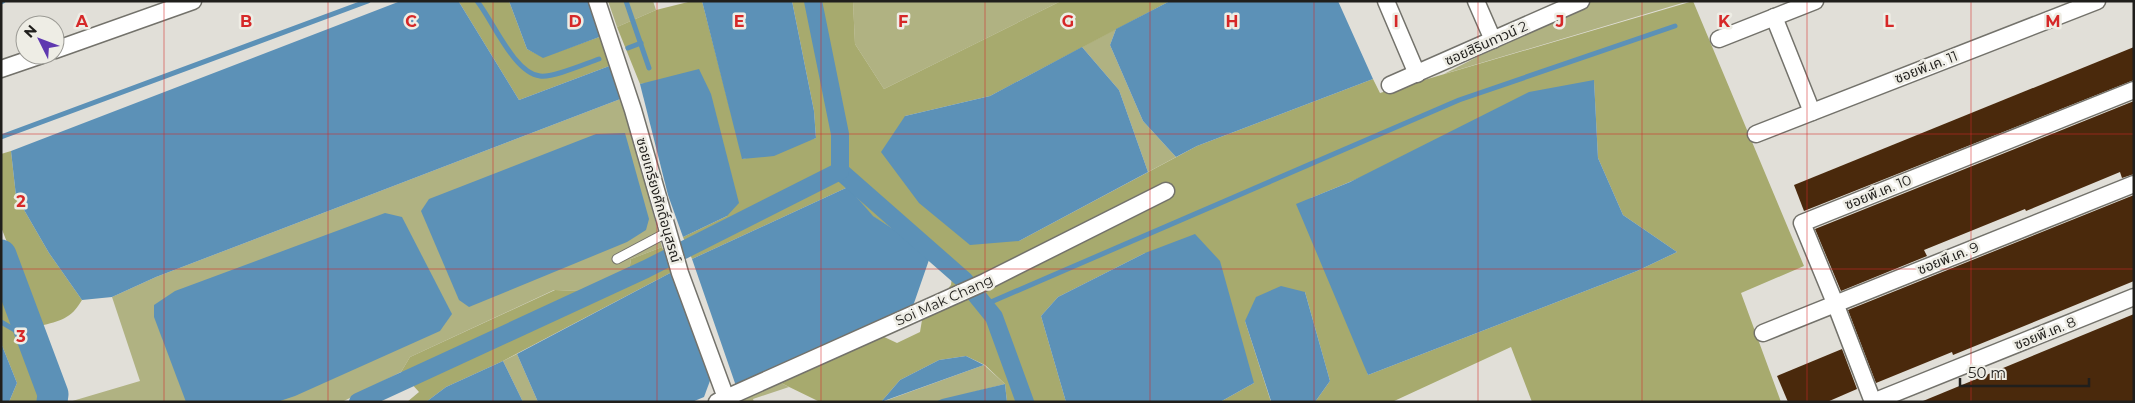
<svg xmlns="http://www.w3.org/2000/svg" width="2135" height="403" font-family="Montserrat,'Noto Sans Thai',sans-serif">
  <style>
    .green { fill: #b0b282 }
    .forest { fill: #a7aa6e; fill-rule: evenodd }
    .water { fill: #5c91b7 }
    .lines { fill: none; stroke-linecap: round; stroke-linejoin: round }
    .stream { stroke: #5c91b7; stroke-width: 5 }
    .canal { stroke: #5c91b7; stroke-width: 18 }
    .river { stroke: #5c91b7; stroke-width: 31 }
    .building { fill: #4a290c }
    .lane-casing { stroke: #73726b; stroke-width: 11 }
    .street-casing { stroke: #73726b; stroke-width: 19 }
    .lane { stroke: #fff; stroke-width: 9 }
    .street { stroke: #fff; stroke-width: 16 }
    .grid { fill: none; stroke: #d62828; stroke-width: 1; stroke-opacity: 0.55 }
    .labels { text-anchor: middle; stroke-width: 5; stroke-linejoin: round; paint-order: stroke }
    .street-label { font-size: 14px; fill: #201f1c; stroke: #eeede5 }
    .grid-label { font-size: 16px; text-anchor: middle; font-weight: bold; fill: #d62828; stroke: #eeede5; stroke-width: 5; stroke-linejoin: round; paint-order: stroke }
  </style>
  <rect width="100%" height="100%" fill="#e1dfd8"/>
  <g class="green">
    <path d="M608,1H653L656,10L617,27Z"/>
    <path d="M853,1H1061L884,89L855,44Z"/>
    <path d="M1586,1H1689L1444,74Z"/>
    <path d="M1116,29L1110,45L1143,121L1176,157L1148,172L1119,90L1082,47Z"/>
    <path d="M623,98L662,247L631,259L629,271L579,291L554,290L410,357L401,372L342,402H69L140,381L112,297L156,277Z"/>
    <path d="M517,354L538,402H523L503,361Z"/>
    <path d="M984,365L1005,384L935,402H882Z"/>
    <path d="M786,377L781,383L789,387L753,399L754,402H731Z"/>
  </g>
  <g class="forest">
    <path d="M398,1H509L527,49L543,57L602,36L612,65L519,100L459,2Z"/>
    <path d="M692,1H702L743,159L816,138L814,111L792,1H853L855,44L884,89L1061,1H1170L990,96L905,116L1019,241L1197,146L1373,79L1380,93L1693,1L1804,266L1741,293L1781,402H1532L1511,347L1392,402H1315L1330,381L1305,292L1245,321L1271,402H1220L1254,383L1145,253L1058,297L1041,316L1066,402H1007L1005,384L985,365L966,356L939,360L900,380L881,402H820L781,383L786,377L880,335L897,343L920,332L922,320L951,285L952,277L915,243L872,216L848,187L692,259L683,237L727,216L653,82L640,84L617,27L656,10ZM1594,81L1598,158L1623,215L1677,252L1637,271L1368,375L1311,198Z"/>
    <path d="M11,151L16,196L49,253L82,300C71,319 60,321 40,326L1,227V154Z"/>
    <path d="M662,247L672,272L503,361L446,387L426,402H407L419,392L401,372L410,357L555,290L579,291L629,271L631,259Z"/>
    <path d="M1,271L39,369L38,402H9L17,383L1,343Z"/>
  </g>
  <g class="water">
    <path d="M509,1H589L602,36L543,58L527,49Z"/>
    <path d="M702,1H792L814,111L816,138L774,156L742,159Z"/>
    <path d="M1170,1H1338L1373,79L1197,146L1176,157L1143,121L1110,45L1116,29Z"/>
    <path d="M398,2H459L519,100L612,65L623,98L156,277L112,297L82,300L49,253L16,196L11,151Z"/>
    <path d="M1082,47L1119,90L1148,172L1019,241L970,245L919,203L881,152L905,116L990,96Z"/>
    <path d="M699,69L711,94L739,203L727,216L683,237L668,195L640,84Z"/>
    <path d="M1594,80L1598,158L1623,215L1677,252L1637,271L1368,375L1296,204L1350,182L1529,92Z"/>
    <path d="M625,133L649,219L646,230L627,242L469,307L459,300L421,211L429,199L596,134Z"/>
    <path d="M848,187L873,216L915,243L930,257L913,306L736,386L692,259Z"/>
    <path d="M385,213L402,217L452,314L440,331L295,396L277,402H186L154,317V305L175,291Z"/>
    <path d="M1195,234L1220,261L1254,383L1220,402H1066L1041,316L1058,297L1145,253Z"/>
    <path d="M672,272L711,378L704,397L692,402H538L517,354Z"/>
    <path d="M1281,286L1305,292L1330,381L1315,402L1271,401L1245,321L1256,297Z"/>
    <path d="M1,343L17,383L9,402H1Z"/>
    <path d="M966,356L984,365L881,402L900,380L939,360Z"/>
    <path d="M503,361L523,402H426L446,387Z"/>
    <path d="M1005,384L1007,402H935L942,399Z"/>
  </g>
  <g class="lines">
    <g class="stream">
      <path d="M477,1C493,21 514,73 540,76C553,78 587,63 599,59"/>
      <path d="M626,1L649,68"/>
      <path d="M1,2L3,1"/>
      <path d="M628,48L641,43"/>
      <path d="M1,137L368,1"/>
      <path d="M984,305L1459,100L1675,26"/>
      <path d="M1,322L32,340"/>
    </g>
    <g class="canal">
      <path d="M840,171L964,280L994,317L1025,402"/>
      <path d="M358,402L646,269L840,171V134L813,1"/>
    </g>
    <path class="river" d="M1,255L53,394L52,402"/>
  </g>
  <g class="building">
    <path d="M2134,47V80L1804,211L1794,185Z"/>
    <path d="M2134,101V174L2122,178L2120,172L2026,211L2025,209L1924,250L1927,256L1841,291L1815,229Z"/>
    <path d="M2134,195V281L1953,355L1952,352L1876,383L1848,310Z"/>
    <path d="M2134,314V402H1924L1923,401Z"/>
    <path d="M1842,349L1857,389L1827,402H1788L1777,376Z"/>
  </g>
  <g class="lines">
    <defs>
      <path id="lane" d="M617,259L668,232"/>
      <g id="street">
        <path d="M597,1L633,110L680,273L726,398"/>
        <path d="M1386,1L1417,74"/>
        <path d="M1476,1L1493,40"/>
        <path d="M1774,17L1812,112"/>
        <path d="M1719,39L1815,1"/>
        <path d="M55,50L193,1"/>
        <path d="M1,69L42,55"/>
        <path d="M1390,85L1581,1"/>
        <path d="M1756,134L2097,1"/>
        <path d="M1763,333L2134,184"/>
        <path d="M717,402L985,282L1166,191"/>
        <path d="M1873,402L1835,303L1802,223L2134,90"/>
        <path d="M1873,402L2134,297"/>
      </g>
    </defs>
    <use href="#lane" class="lane-casing"/>
    <use href="#street" class="street-casing"/>
    <use href="#lane" class="lane"/>
    <use href="#street" class="street"/>
  </g>
  <path class="grid" d="M164,1V402M328,1V402M493,1V402M657,1V402M821,1V402M985,1V402M1150,1V402M1314,1V402M1478,1V402M1642,1V402M1807,1V402M1971,1V402M1,134H2134M1,269H2134"/>
  <g class="labels">
    <g class="street-label">
      <text transform="translate(1486 43) rotate(-24)" y="5">ซอยสิรินทาวน์ 2</text>
      <text transform="translate(1926 67) rotate(-21)" y="5">ซอยพี.เค. 11</text>
      <text transform="translate(1878 192) rotate(-22)" y="5">ซอยพี.เค. 10</text>
      <text transform="translate(659 200) rotate(74)" y="5">ซอยเกรียงศักดิ์อนุสรณ์</text>
      <text transform="translate(1948 258) rotate(-22)" y="5">ซอยพี.เค. 9</text>
      <text transform="translate(944 300) rotate(-24)" y="5">Soi Mak Chang</text>
      <text transform="translate(2045 333) rotate(-22)" y="5">ซอยพี.เค. 8</text>
    </g>
  </g>
  <g class="grid-label">
    <text x="82" y="27">A</text>
    <text x="246" y="27">B</text>
    <text x="411" y="27">C</text>
    <text x="575" y="27">D</text>
    <text x="739" y="27">E</text>
    <text x="903" y="27">F</text>
    <text x="1068" y="27">G</text>
    <text x="1232" y="27">H</text>
    <text x="1396" y="27">I</text>
    <text x="1560" y="27">J</text>
    <text x="1724" y="27">K</text>
    <text x="1889" y="27">L</text>
    <text x="2053" y="27">M</text>
    <text x="21" y="207">2</text>
    <text x="21" y="342">3</text>
  </g>
  <rect width="2135" height="403" fill="none" stroke="#201f1c" stroke-width="5"/>
  <g transform="translate(40 40) rotate(312)"><circle r="24" fill="#eeede5" stroke="#9c9b95"/>
  <path d="M0-4L9 19L0 12L-9 19Z" fill="#5f38b0"/>
  <text y="-8" font-size="14" font-weight="bold" text-anchor="middle" fill="#201f1c">N</text>
  </g>
  <path d="M1960 378v8h129v-8" fill="none" stroke="#201f1c" stroke-width="2.5"/>
  <text x="1968" y="378" font-size="15" fill="#201f1c" stroke="#eeede5" stroke-width="4" paint-order="stroke">50 m</text>
</svg>
